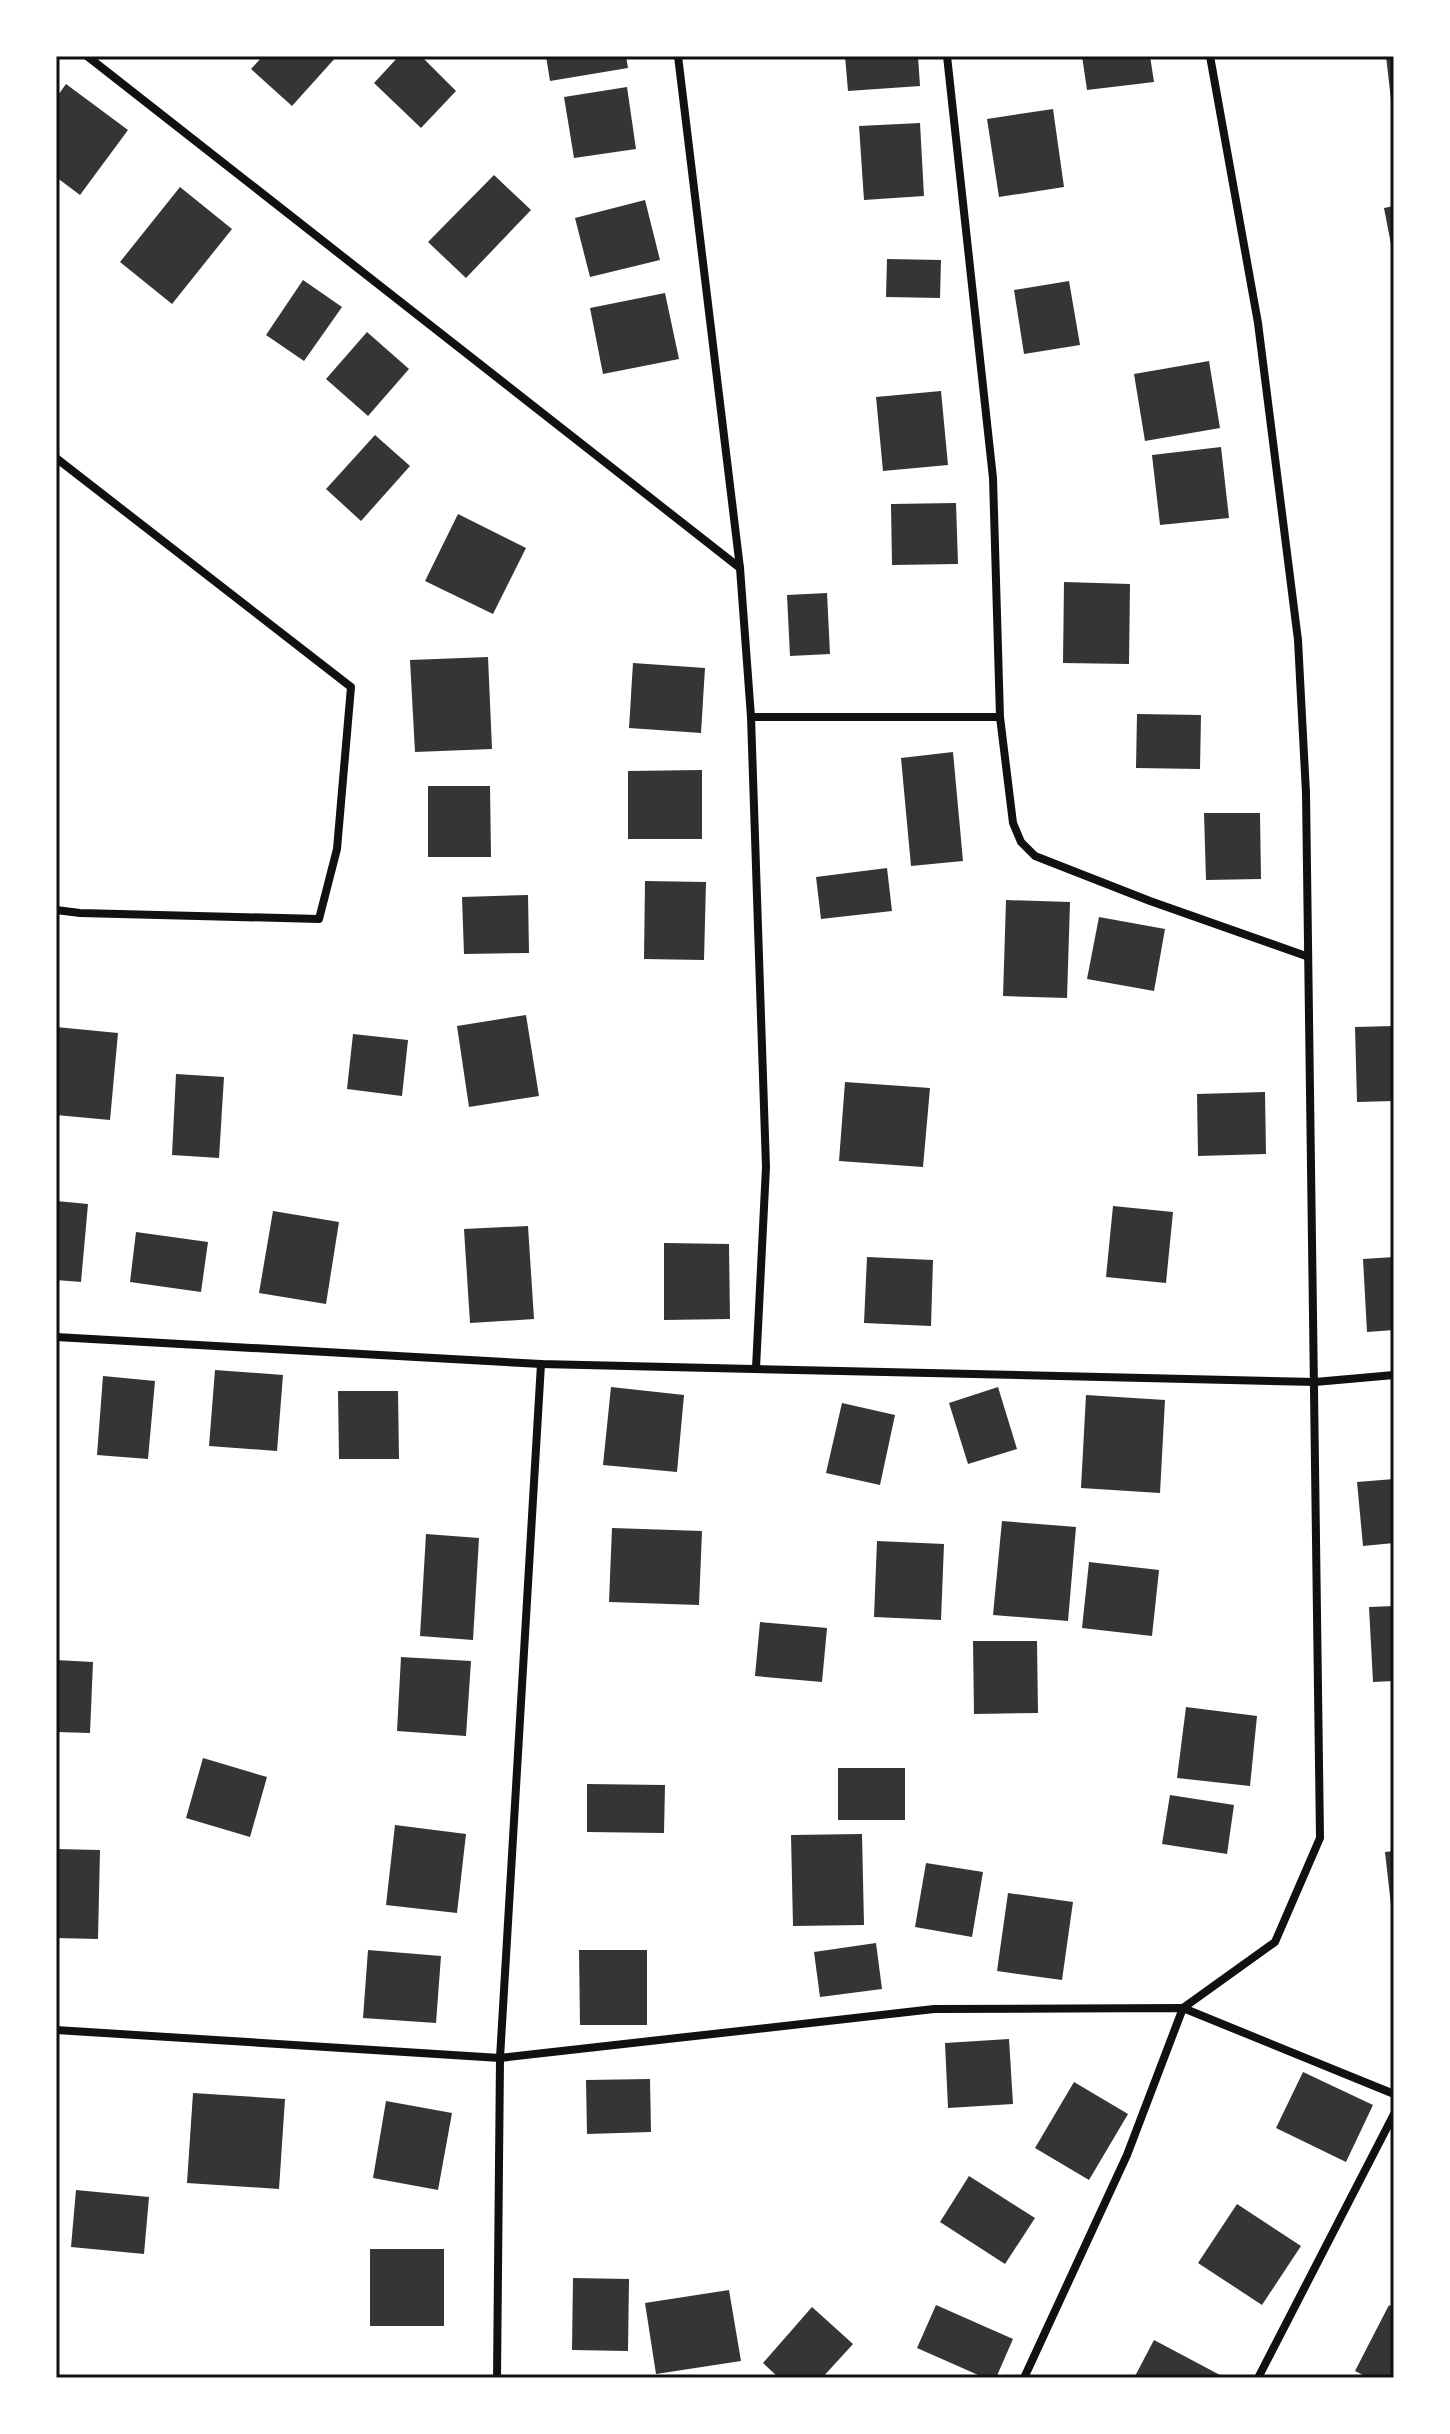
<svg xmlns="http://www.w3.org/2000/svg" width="1450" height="2434" font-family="Bitter,serif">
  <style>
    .building { fill: #353535 }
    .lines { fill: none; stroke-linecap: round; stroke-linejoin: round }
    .minor { stroke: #111; stroke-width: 8 }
    .neatline { fill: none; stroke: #111; stroke-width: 3 }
  </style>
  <rect width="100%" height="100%" fill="#fff"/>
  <g class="building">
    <path d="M263,56H337L292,106L251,69Z"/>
    <path d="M399,56H421L456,91L421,128L374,83Z"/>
    <path d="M546,56H626L628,68L550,81Z"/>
    <path d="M845,56H918L920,86L848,91Z"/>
    <path d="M1082,56H1150L1154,82L1087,90Z"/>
    <path d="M1386,56H1394V99L1391,100Z"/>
    <path d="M66,84L128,130L80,195L56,177V98Z"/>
    <path d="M627,87L636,149L574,158L564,97Z"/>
    <path d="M1053,109L1064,187L999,197L987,119Z"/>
    <path d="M920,123L924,196L864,200L859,126Z"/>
    <path d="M494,175L531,210L466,278L428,242Z"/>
    <path d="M180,187L232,229L172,304L120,262Z"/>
    <path d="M645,200L660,260L590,277L575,218Z"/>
    <path d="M1394,206V255H1393L1384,208Z"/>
    <path d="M887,259L941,260L940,298L886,297Z"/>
    <path d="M303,280L342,307L304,361L266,335Z"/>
    <path d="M1069,281L1080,345L1024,354L1014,290Z"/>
    <path d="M665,293L679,359L603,374L590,308Z"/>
    <path d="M367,332L409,369L368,416L326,379Z"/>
    <path d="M1209,361L1220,428L1145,441L1134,374Z"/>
    <path d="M941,391L948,465L883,471L876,397Z"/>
    <path d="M375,435L410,466L361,521L326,489Z"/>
    <path d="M1221,447L1229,518L1160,525L1152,455Z"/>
    <path d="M956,503L958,564L892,565L891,504Z"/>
    <path d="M458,514L526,548L493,614L425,581Z"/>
    <path d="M1064,582L1130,584L1129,664L1063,663Z"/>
    <path d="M827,593L830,654L790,656L787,595Z"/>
    <path d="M488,657L492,749L415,752L410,660Z"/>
    <path d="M633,663L705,668L701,733L629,728Z"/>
    <path d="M1137,714L1201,715L1200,769L1136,768Z"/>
    <path d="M953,752L963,861L911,866L901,758Z"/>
    <path d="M702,770V839H628V771Z"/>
    <path d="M428,786H490L491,857H428Z"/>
    <path d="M1204,813H1260L1261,879L1206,880Z"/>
    <path d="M887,868L892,911L821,919L816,877Z"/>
    <path d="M645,881L706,882L704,960L644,959Z"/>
    <path d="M528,895L529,953L464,954L462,897Z"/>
    <path d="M1006,900L1070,902L1067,998L1003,996Z"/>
    <path d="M1099,917L1165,929L1154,991L1087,979Z"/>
    <path d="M526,1015L539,1096L469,1107L457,1026Z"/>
    <path d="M1394,1026V1101L1357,1102L1355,1027Z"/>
    <path d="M56,1027L118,1033L110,1120L56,1115Z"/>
    <path d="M353,1034L408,1040L402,1096L347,1089Z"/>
    <path d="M176,1074L224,1077L219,1158L172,1155Z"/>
    <path d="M845,1082L930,1088L923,1167L839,1161Z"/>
    <path d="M1265,1092L1266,1154L1198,1156L1197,1094Z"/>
    <path d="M56,1201L88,1204L81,1282L56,1280Z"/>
    <path d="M1113,1206L1173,1212L1166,1283L1106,1277Z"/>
    <path d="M273,1211L339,1222L326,1304L259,1293Z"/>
    <path d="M528,1226L534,1319L470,1323L464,1229Z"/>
    <path d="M136,1232L208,1242L201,1292L130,1282Z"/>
    <path d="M664,1243L729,1244L730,1319L664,1320Z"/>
    <path d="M867,1257L933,1260L931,1326L864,1323Z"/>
    <path d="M1394,1257V1330L1367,1332L1363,1259Z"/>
    <path d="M215,1370L283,1375L277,1451L209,1446Z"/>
    <path d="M103,1376L155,1381L148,1459L97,1455Z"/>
    <path d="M611,1387L684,1395L677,1472L603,1465Z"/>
    <path d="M998,1387L1017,1449L968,1464L949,1403Z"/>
    <path d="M338,1391H398L399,1459H339Z"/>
    <path d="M1086,1395L1165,1400L1160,1493L1081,1488Z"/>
    <path d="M842,1403L895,1415L880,1485L826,1473Z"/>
    <path d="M1394,1479V1543L1363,1546L1357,1482Z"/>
    <path d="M1002,1521L1076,1527L1068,1621L993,1615Z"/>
    <path d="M612,1528L702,1531L699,1605L609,1602Z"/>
    <path d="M426,1534L479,1538L473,1640L420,1636Z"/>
    <path d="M877,1541L944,1544L941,1620L874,1617Z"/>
    <path d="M1089,1562L1159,1570L1152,1636L1082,1628Z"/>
    <path d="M1394,1606V1681L1373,1682L1369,1607Z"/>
    <path d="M760,1622L827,1628L822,1682L755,1676Z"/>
    <path d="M973,1641H1037L1038,1713L974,1714Z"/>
    <path d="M401,1657L471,1661L466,1736L397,1731Z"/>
    <path d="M56,1660L93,1662L90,1733L56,1732Z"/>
    <path d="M1186,1707L1257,1716L1250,1786L1177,1778Z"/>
    <path d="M203,1758L267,1777L250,1837L186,1818Z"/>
    <rect x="838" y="1768" width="67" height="52"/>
    <path d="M587,1784L665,1785L664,1833L587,1832Z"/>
    <path d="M1170,1795L1234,1805L1227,1854L1162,1844Z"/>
    <path d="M395,1825L466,1834L457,1913L386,1905Z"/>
    <path d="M862,1834L864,1925L793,1926L791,1835Z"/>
    <path d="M56,1849L100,1850L98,1939L56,1938Z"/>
    <path d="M1394,1851V1913L1392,1914L1385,1852Z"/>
    <path d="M926,1863L983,1872L972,1937L915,1927Z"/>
    <path d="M1008,1893L1073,1902L1062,1980L997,1971Z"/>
    <path d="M876,1943L882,1989L820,1997L814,1952Z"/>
    <path d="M368,1950L441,1956L436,2023L363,2018Z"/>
    <path d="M579,1950H647V2025H580Z"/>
    <path d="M1009,2039L1013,2104L948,2108L945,2043Z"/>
    <path d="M1303,2072L1373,2105L1346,2162L1276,2128Z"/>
    <path d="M650,2079L651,2132L587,2134L586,2080Z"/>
    <path d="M1074,2082L1128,2114L1089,2180L1035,2148Z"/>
    <path d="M193,2093L285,2099L279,2189L187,2183Z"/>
    <path d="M386,2101L452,2113L438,2190L373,2178Z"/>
    <path d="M969,2176L1035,2218L1005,2264L940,2222Z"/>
    <path d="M76,2190L149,2197L144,2254L71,2247Z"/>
    <path d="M1237,2204L1301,2246L1262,2305L1198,2263Z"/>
    <rect x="370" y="2249" width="74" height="77"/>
    <path d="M573,2278L629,2279L628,2351L572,2350Z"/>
    <path d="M729,2290L741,2361L656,2374L645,2303Z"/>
    <path d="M936,2305L1013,2339L996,2378H985L917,2348Z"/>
    <path d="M1389,2305L1394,2308V2378H1369L1355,2371Z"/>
    <path d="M812,2307L853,2344L822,2378H779L763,2363Z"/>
    <path d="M1154,2340L1220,2375L1218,2378H1134Z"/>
  </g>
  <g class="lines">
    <g class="minor">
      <path d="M87,56L740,568"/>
      <path d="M678,56L740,568L751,717L766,1167L756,1368"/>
      <path d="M947,56L993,478L1000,717"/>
      <path d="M56,458L351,687L337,849L319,919L80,913L56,910"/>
      <path d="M751,717H1000L1013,823L1021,842L1035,856L1150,901L1306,956"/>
      <path d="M56,1337L541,1364L1315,1382L1394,1375"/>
      <path d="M56,2030L500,2058L934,2009L1183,2008L1394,2094"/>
      <path d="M497,2378L500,2058L541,1364"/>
      <path d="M1024,2378L1127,2155L1183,2008L1275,1942L1320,1838L1306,793L1298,640L1258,323L1210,56"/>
      <path d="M1258,2378L1394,2114"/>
    </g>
  </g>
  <rect width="1450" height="2434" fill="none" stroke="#ffffff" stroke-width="116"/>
  <rect x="58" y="58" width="1334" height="2318" class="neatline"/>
</svg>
